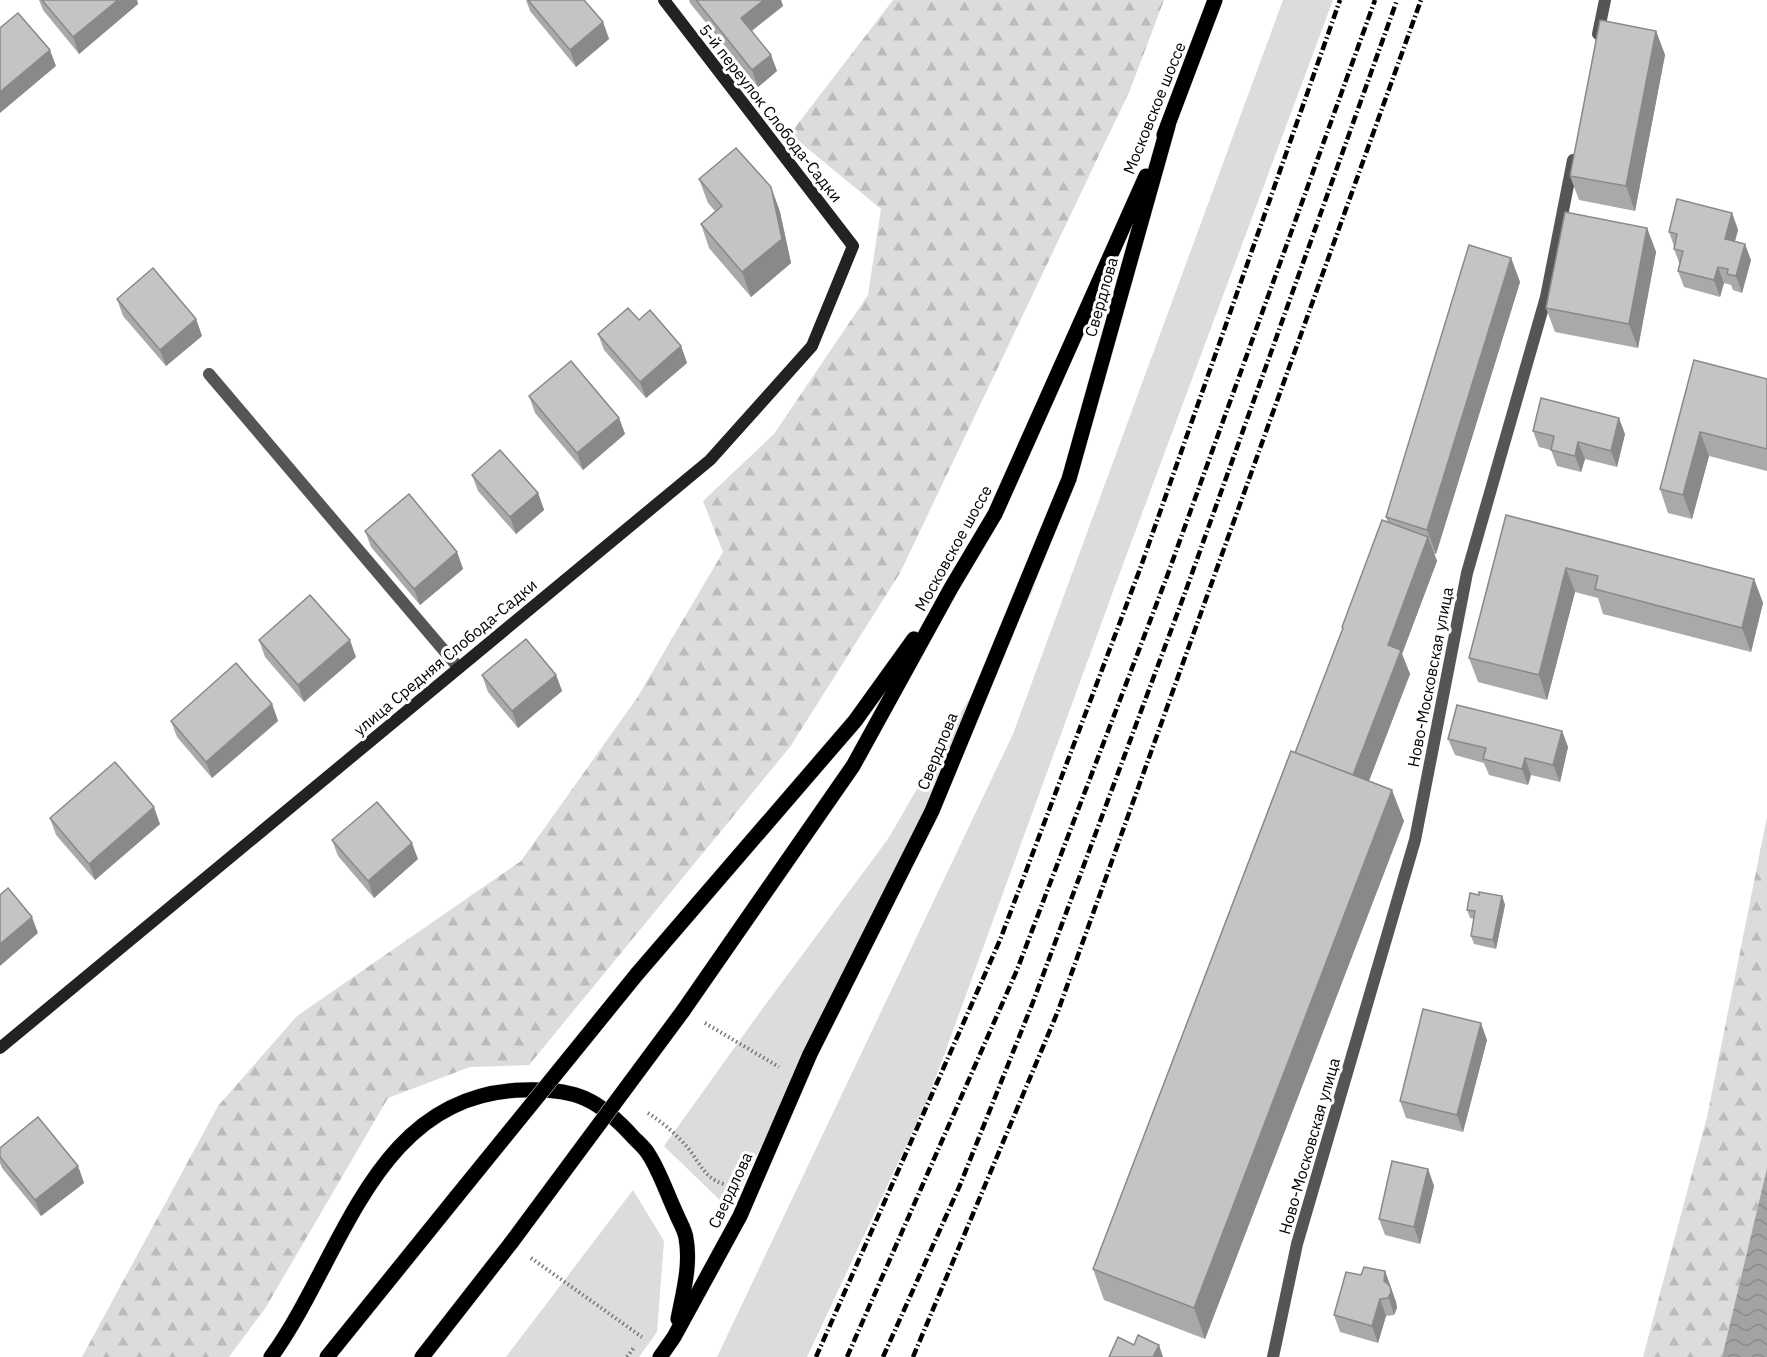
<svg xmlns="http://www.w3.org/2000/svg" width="1767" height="1357" font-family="'IBM Plex Sans',sans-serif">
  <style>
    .grass { fill: #dcdcdc }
    .forest { fill: url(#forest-firs) }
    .water { fill: url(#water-waves) }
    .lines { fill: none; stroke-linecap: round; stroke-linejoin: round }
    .primary-casing { stroke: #dbdbdb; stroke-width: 16 }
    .path { stroke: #777; stroke-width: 4; stroke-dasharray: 1.5 3; stroke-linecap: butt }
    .lane { stroke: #555; stroke-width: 12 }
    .street { stroke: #555; stroke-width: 12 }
    .secondary { stroke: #222; stroke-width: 12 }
    .primary { stroke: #000; stroke-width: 15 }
    .rail { stroke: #000; stroke-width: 4.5; stroke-dasharray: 9 3 1.5 3; stroke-linecap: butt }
    .primary-bridge-casing { stroke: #dbdbdb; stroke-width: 16; stroke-linecap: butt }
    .primary-bridge { stroke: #000; stroke-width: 15 }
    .wall { fill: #a9a9a9 }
    .shaded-wall { fill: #898989 }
    .building { fill: #c4c4c4; stroke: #898989; stroke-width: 1.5 }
    .labels { text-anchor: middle; stroke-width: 6; stroke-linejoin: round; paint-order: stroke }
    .street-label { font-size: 16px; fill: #000; stroke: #fff }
  </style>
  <defs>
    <pattern id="forest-firs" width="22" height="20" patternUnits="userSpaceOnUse" patternTransform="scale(1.5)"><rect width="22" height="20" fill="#dcdcdc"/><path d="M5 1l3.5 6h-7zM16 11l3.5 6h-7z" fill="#bbb"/></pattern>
    <pattern id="water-waves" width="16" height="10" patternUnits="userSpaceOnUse" patternTransform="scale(1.5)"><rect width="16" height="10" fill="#a3a3a3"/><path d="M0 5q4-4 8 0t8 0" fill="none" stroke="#8b8b8b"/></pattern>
  </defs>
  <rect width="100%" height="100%" fill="#fff"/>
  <g class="grass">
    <path d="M1283,0H1333L1115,586L928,1099L807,1357H717L1013,734Z"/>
    <path d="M1039,578L730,1210L664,1146L760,1012L888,839Z"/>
    <path d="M633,1190L664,1241L657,1332L639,1357H506Z"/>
  </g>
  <g class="forest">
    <path d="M893,0H1164L1130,90L900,573L790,747L529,1065L470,1067L388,1098L266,1307L229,1357H82L218,1106L297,1016L521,861L637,698L723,552L703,501L774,434L868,295L881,209L790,134Z"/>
    <path d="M1767,817V1168L1722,1357H1643L1707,1117Z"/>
  </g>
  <path class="water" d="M1767,1168V1357H1722Z"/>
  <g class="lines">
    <defs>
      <g id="primary">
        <path d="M1164,135L1215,0"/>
        <path d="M637,974L855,721L914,639"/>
        <path d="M683,1011L853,766L951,588L995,514L1146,176"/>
        <path d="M271,1357C343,1258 373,1094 523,1090C576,1088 599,1099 634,1138C639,1143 646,1149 649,1155C660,1172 667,1194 676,1213C679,1221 685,1230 686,1238C691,1265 683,1293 678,1319"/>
        <path d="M327,1357L457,1196"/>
        <path d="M422,1357L511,1243"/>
        <path d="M660,1357L674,1337L740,1216L810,1054L932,811L1069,479L1168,126"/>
      </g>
    </defs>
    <use href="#primary" class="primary-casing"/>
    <g class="path">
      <path d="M705,1023L779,1067"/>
      <path d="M648,1113C662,1122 677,1135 688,1148C700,1163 705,1179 724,1184L726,1183"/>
      <path d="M531,1258L642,1337"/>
      <path d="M627,1357L635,1346"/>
    </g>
    <path class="lane" d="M209,374L458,667"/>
    <g class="street">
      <path d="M1598,34L1605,0"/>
      <path d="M1273,1357L1297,1244L1415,840L1467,573L1546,297L1573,160"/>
    </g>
    <path class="secondary" d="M0,1048L710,460L812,346L853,246L664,0"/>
    <use href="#primary" class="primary"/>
    <g class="rail">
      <path d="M816,1357L1000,940L1140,569L1340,0"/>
      <path d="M847,1357L1017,970L1166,579L1375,0"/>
      <path d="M883,1357L960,1185L1033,1002L1186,590L1397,0"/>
      <path d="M913,1357L1058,1011L1421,0"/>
    </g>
    <defs>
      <g id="primary-bridge">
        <path d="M457,1196L637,974"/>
        <path d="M511,1243L683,1011"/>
      </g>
    </defs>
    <use href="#primary-bridge" class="primary-bridge-casing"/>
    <use href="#primary-bridge" class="primary-bridge"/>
  </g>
  <g class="wall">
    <path d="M39,0H137L138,4L79,54L43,10Z"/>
    <path d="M526,0H584L603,22L609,39L576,67L530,11Z"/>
    <path d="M689,0H781L783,6L752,31L771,55L777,71L758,87L690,3Z"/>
    <path d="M1656,31L1665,55L1635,211L1579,200L1570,176Z"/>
    <path d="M699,179L771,187L780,212L791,263L751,297L709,248L701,224L715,211L708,203Z"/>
    <path d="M1732,213L1738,230L1735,241L1751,260L1742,293L1733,290L1731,285L1724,283L1720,297L1684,287L1678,271L1680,265L1674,249V246L1669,232Z"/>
    <path d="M1647,228L1656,252L1638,348L1555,332L1546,308Z"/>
    <path d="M1511,258L1520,282L1436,554H1434L1437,561L1402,654L1410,674L1369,781L1404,821L1205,1339L1104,1300L1093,1269L1295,753L1343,630L1342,627L1388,523L1386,517Z"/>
    <path d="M117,299L196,319L202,336L166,366L123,316Z"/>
    <path d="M639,320L681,346L687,363L646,398L604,350L598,334Z"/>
    <path d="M1694,360L1767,379V471L1709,456L1692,519L1668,513L1660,489Z"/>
    <path d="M529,396L619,418L625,434L583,470L535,413Z"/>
    <path d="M1533,431L1625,434L1617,467L1585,459L1581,472L1557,466L1551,450L1539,447Z"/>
    <path d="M472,475L538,493L544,510L516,534L478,491Z"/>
    <path d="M1506,515L1754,579L1763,603L1751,652L1603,614L1598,598L1575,592L1547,700L1478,682L1469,658Z"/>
    <path d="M365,531L457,552L463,569L420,605L371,547Z"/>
    <path d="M259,640L356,657L304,702L265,657Z"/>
    <path d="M482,675H556L562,691L518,728L488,692Z"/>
    <path d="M272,704L278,721L212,778L177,737L171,721Z"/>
    <path d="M1562,731L1568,747L1560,782L1531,775L1528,785L1489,775L1484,763L1455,755L1448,739Z"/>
    <path d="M50,818L160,824L95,880L56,835Z"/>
    <path d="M332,840L418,859L374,898L338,856Z"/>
    <path d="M1479,895L1502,896L1505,905L1496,949L1474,944L1471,936L1474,919L1470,918L1467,910Z"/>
    <path d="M1487,1040L1463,1132L1406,1118L1400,1101Z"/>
    <path d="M0,1148L78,1166L84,1183L41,1216L2,1168L0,1163Z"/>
    <path d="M1428,1169L1434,1186L1420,1244L1385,1235L1379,1219Z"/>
    <path d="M1385,1271L1396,1302L1397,1308L1394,1315L1386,1316L1378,1343L1340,1332L1334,1315L1361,1275Z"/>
  </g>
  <g class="shaded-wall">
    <path d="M118,0H137L138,4L79,54L73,37Z"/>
    <path d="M764,0H781L783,6L747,34L741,18Z"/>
    <path d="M603,22L609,39L576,67L570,50Z"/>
    <path d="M1656,31L1665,55L1635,211L1626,186Z"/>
    <path d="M50,50L56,66L0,113V92Z"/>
    <path d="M771,55L777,71L758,87L752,70Z"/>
    <path d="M771,187L780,212L791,263L751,297L742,272Z"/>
    <path d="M1732,213L1738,230L1731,255L1725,239Z"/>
    <path d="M1647,228L1656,252L1638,348L1629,324Z"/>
    <path d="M1745,244L1751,260L1742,293L1736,276Z"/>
    <path d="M1511,258L1520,282L1436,554L1427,530Z"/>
    <path d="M1718,267L1724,283L1720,297L1714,280Z"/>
    <path d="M196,319L202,336L166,366L160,350Z"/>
    <path d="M681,346L687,363L646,398L640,382Z"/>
    <path d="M619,418L625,434L583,470L577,453Z"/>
    <path d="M1619,418L1625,434L1617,467L1611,451Z"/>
    <path d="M1700,432L1709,456L1692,519L1683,495Z"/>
    <path d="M1578,442L1585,459L1581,472L1575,456Z"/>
    <path d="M538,493L544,510L516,534L510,517Z"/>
    <path d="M1428,537L1437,561L1402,654L1410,674L1360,804L1351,780L1388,645Z"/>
    <path d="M457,552L463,569L420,605L414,589Z"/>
    <path d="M1566,568L1575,592L1547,700L1539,675Z"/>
    <path d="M1754,579L1763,603L1751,652L1742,628Z"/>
    <path d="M350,640L356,657L304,702L298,685Z"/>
    <path d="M556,675L562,691L518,728L512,711Z"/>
    <path d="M272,704L278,721L212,778L206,762Z"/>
    <path d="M1562,731L1568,747L1560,782L1553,765Z"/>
    <path d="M1525,758L1531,775L1528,785L1522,769Z"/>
    <path d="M1392,790L1404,821L1205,1339L1194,1308Z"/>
    <path d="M154,807L160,824L95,880L89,864Z"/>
    <path d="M412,843L418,859L374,898L368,881Z"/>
    <path d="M1502,896L1505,905L1496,949L1493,940Z"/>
    <path d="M32,917L38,933L0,966V944Z"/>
    <path d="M1481,1023L1487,1040L1463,1132L1457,1115Z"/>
    <path d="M78,1166L84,1183L41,1216L35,1200Z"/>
    <path d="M1428,1169L1434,1186L1420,1244L1414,1227Z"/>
    <path d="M1385,1271L1396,1302L1397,1308L1394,1315L1384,1281Z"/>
    <path d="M1380,1299L1386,1316L1378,1343L1372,1326Z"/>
    <path d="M1159,1345L1163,1357H1153Z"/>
  </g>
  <g class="building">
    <path d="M42,0H118L73,37Z"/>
    <path d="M528,0H584L603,22L570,50Z"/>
    <path d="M696,0H764L741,18L771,55L752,70Z"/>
    <path d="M18,13L50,50L0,92V28Z"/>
    <path d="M1600,20L1656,31L1626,186L1570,176Z"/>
    <path d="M736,148L771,187L782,239L742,272L701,224L722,206L699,179Z"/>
    <path d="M1677,199L1732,213L1725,239L1745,244L1736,276L1727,274L1728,269L1718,267L1714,280L1678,271L1683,251L1674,249L1677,234L1669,232Z"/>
    <path d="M1565,212L1647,228L1629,324L1546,308Z"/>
    <path d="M1469,245L1511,258L1427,530L1386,517Z"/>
    <path d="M153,268L196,319L160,350L117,299Z"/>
    <path d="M628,308L639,320L650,310L681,346L640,382L598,334Z"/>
    <path d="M1694,360L1767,379V449L1700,432L1683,495L1660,489Z"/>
    <path d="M571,361L619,418L577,453L529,396Z"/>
    <path d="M1541,398L1619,418L1611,451L1578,442L1575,456L1551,450L1554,436L1533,431Z"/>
    <path d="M500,450L538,493L510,517L472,475Z"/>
    <path d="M409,494L457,552L414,589L365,531Z"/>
    <path d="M1506,515L1754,579L1742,628L1595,589L1598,576L1566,568L1539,675L1469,658Z"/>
    <path d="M1382,520L1428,537L1388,645L1401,650L1353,775L1295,753L1343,628L1342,627Z"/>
    <path d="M310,595L350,640L298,685L259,640Z"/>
    <path d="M526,639L556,675L512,711L482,675Z"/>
    <path d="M236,663L272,704L206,762L171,721Z"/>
    <path d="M1457,705L1562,731L1553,765L1525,758L1522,769L1483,759L1486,748L1448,739Z"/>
    <path d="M1291,751L1392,790L1194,1308L1093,1269Z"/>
    <path d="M115,762L154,807L89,864L50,818Z"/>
    <path d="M377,802L412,843L368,881L332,840Z"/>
    <path d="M8,888L32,917L0,944V895Z"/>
    <path d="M1479,892L1502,896L1493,940L1471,936L1475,911L1467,910L1470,893L1479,895Z"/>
    <path d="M1423,1009L1481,1023L1457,1115L1400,1101Z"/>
    <path d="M38,1117L78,1166L35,1200L0,1157V1148Z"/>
    <path d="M1392,1161L1428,1169L1414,1227L1379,1219Z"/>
    <path d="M1364,1267L1385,1271L1384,1281L1390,1286L1391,1292L1388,1298L1380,1299L1372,1326L1334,1315L1346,1272L1361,1275Z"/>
    <path d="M1138,1335L1159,1345L1153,1357H1109L1118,1337L1134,1345Z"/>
  </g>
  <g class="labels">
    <g class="street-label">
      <text transform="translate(1154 108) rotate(-68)" y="6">Московское шоссе</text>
      <text transform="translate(771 113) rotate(52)" y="6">5-й переулок Слобода-Садки</text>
      <text transform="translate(1101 297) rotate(-74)" y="6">Свердлова</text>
      <text transform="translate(953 548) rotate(-61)" y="6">Московское шоссе</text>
      <text transform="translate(445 657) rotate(-40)" y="6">улица Средняя Слобода-Садки</text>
      <text transform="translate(1430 677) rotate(-79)" y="6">Ново-Московская улица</text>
      <text transform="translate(937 751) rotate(-68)" y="6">Свердлова</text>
      <text transform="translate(1309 1146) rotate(-74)" y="6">Ново-Московская улица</text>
      <text transform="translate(730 1190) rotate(-65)" y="6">Свердлова</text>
    </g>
  </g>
</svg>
